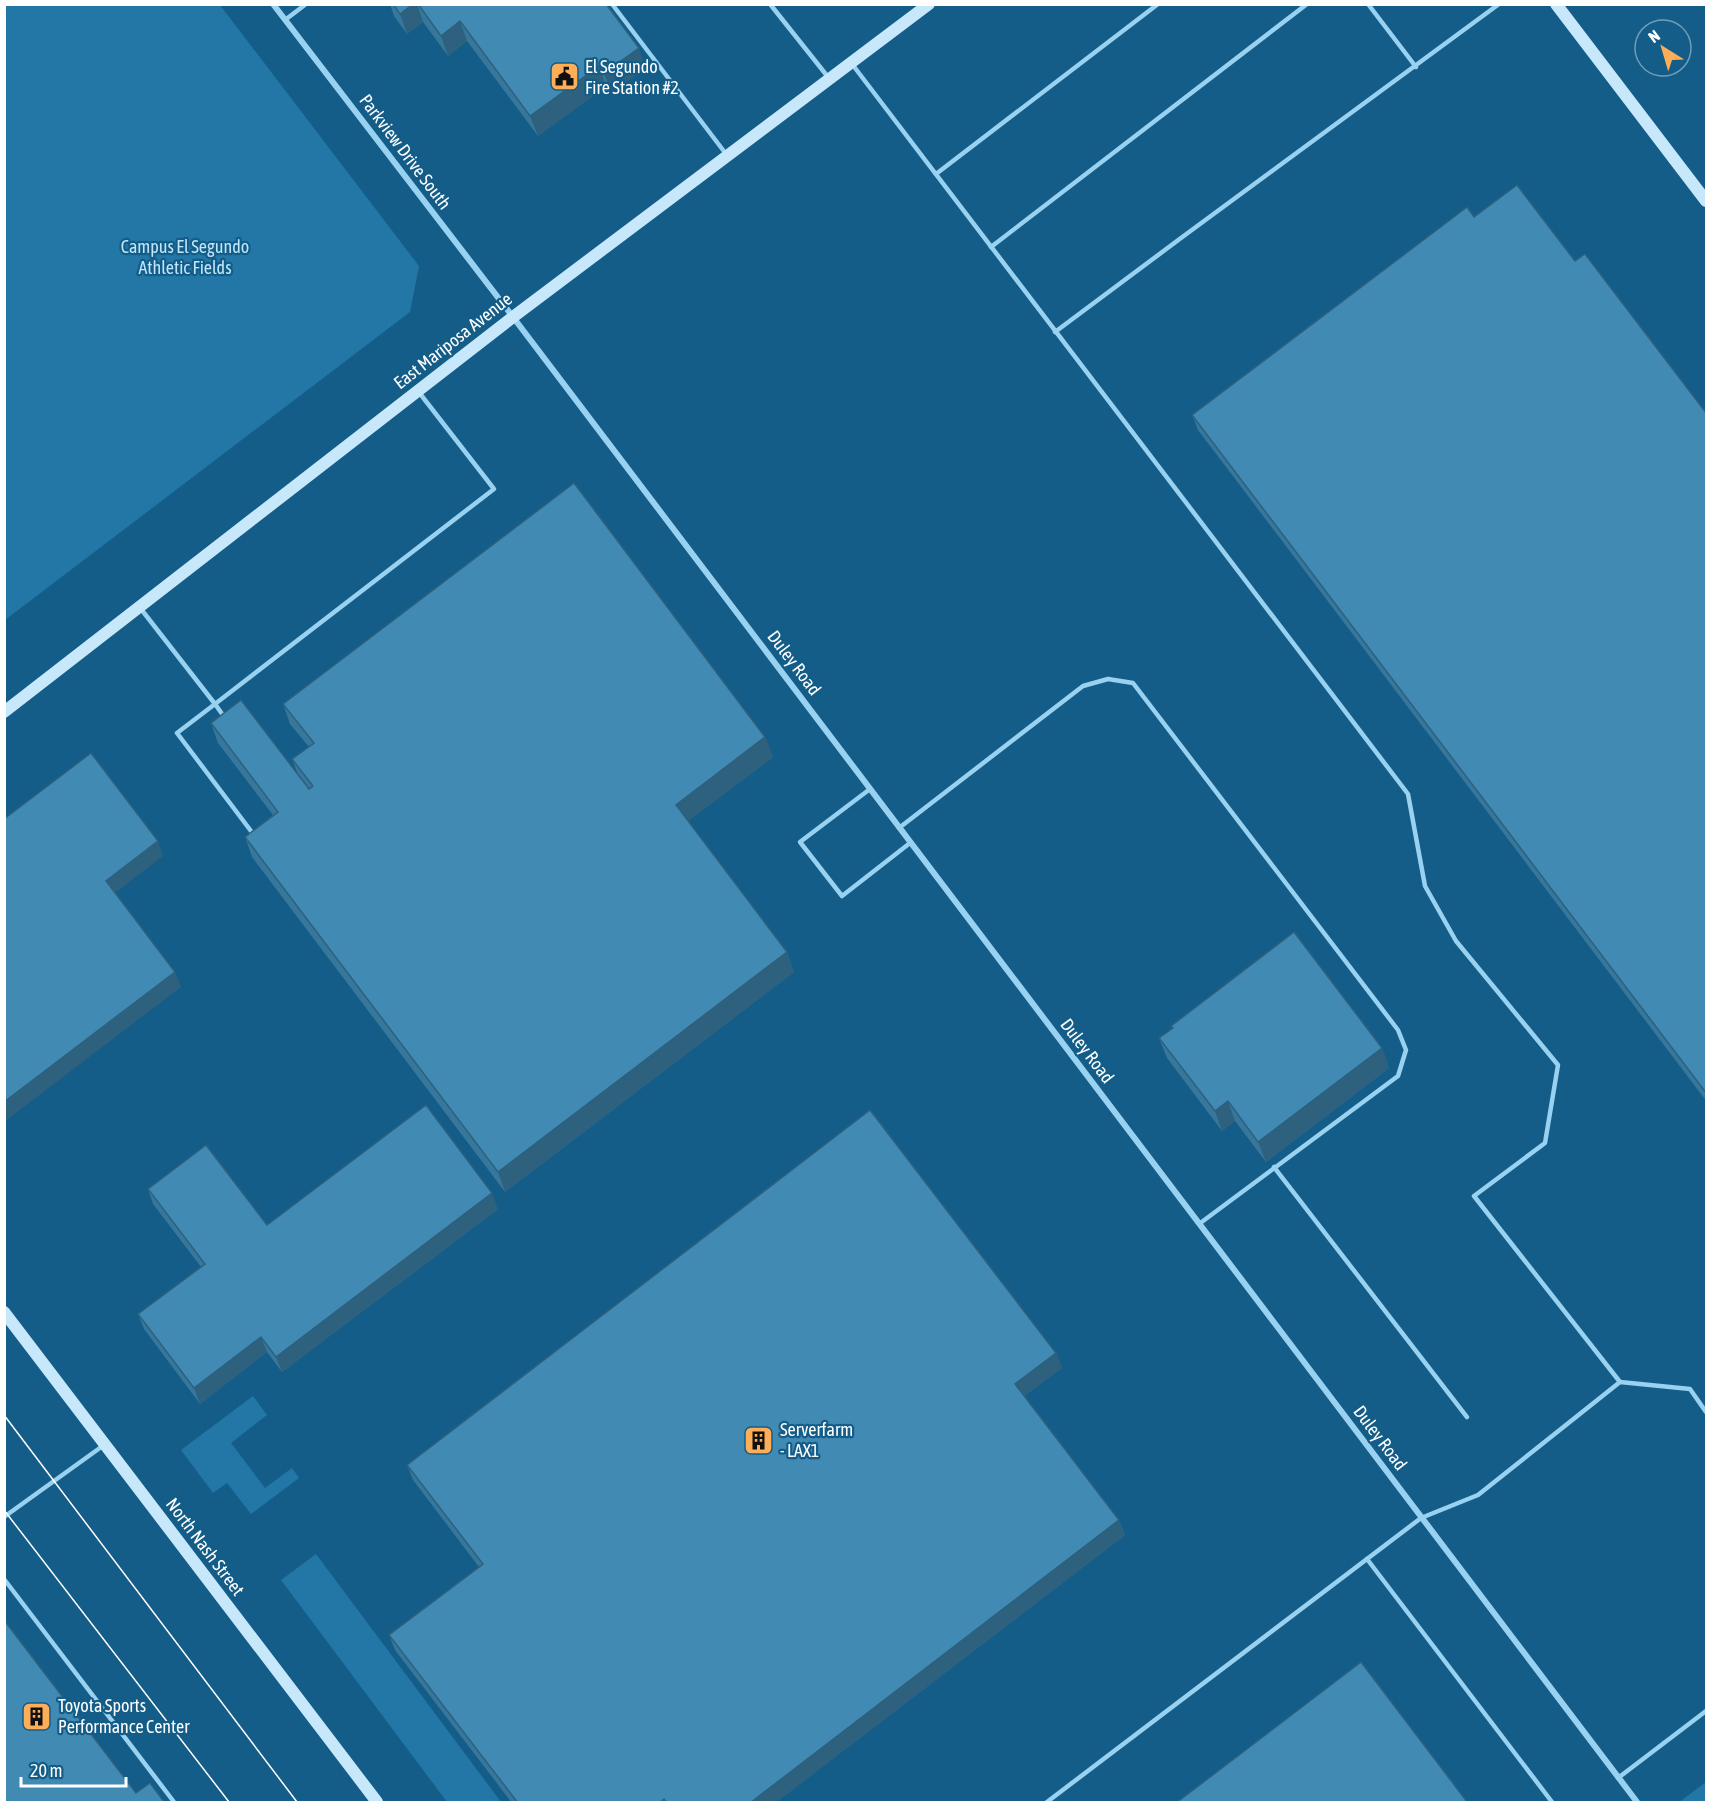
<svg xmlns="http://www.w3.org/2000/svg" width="1711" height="1807" font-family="'Asap Condensed',sans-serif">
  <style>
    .green { fill: #2277a6 }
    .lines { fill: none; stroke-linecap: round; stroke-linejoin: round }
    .lane { stroke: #99d1f0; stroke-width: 4.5 }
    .street { stroke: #99d1f0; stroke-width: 6 }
    .secondary { stroke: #c7e7fb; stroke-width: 12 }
    .tram { stroke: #fff; stroke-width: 1.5 }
    .wall { fill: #37779b }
    .shaded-wall { fill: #2d617e }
    .building { fill: #408ab4; stroke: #2d617e; stroke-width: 1.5 }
    .labels { text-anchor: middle; stroke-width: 4.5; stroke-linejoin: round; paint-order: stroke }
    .poi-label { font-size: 18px; fill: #fff; stroke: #135d88; text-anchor: start }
    .street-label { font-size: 18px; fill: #fff; stroke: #135d88 }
    .park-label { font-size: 18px; fill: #bfe6fb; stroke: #135d88 }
  </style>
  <rect width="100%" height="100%" fill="#135d88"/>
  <g class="green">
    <path d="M4,5H220L419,266L410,312L5,620Z"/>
    <path d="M253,1396L267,1415L231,1443L265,1488L292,1468L299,1478L251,1514L227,1483L213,1493L181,1450Z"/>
    <path d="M316,1554L501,1802H447L281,1580Z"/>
    <path d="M1706,1782V1802H1679L1682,1800Z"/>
  </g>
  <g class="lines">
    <g class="lane">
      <path d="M612,4L726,154"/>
      <path d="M770,4L828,77"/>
      <path d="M1368,4L1416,67"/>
      <path d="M285,20L306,4"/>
      <path d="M852,64L1408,794L1425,886L1456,941L1558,1065L1545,1143L1474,1196L1620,1382L1478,1495L1421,1518L1047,1802"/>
      <path d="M936,174L1158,4"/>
      <path d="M991,247L1307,4"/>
      <path d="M1055,332L1181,238L1499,4"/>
      <path d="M141,609L215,704L494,489L418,391"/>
      <path d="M225,718L215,704L177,733L254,835"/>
      <path d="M870,789L800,842L842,896L910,843"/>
      <path d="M899,828L1083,686L1108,679L1133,683L1398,1030L1406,1050L1398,1076L1199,1224"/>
      <path d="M1274,1167L1467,1417"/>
      <path d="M1620,1382L1690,1389L1706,1412"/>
      <path d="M4,1517L104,1445"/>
      <path d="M1367,1559L1552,1802"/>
      <path d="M4,1579L174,1802"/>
      <path d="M1618,1778L1706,1711"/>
    </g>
    <path class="street" d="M273,4L513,317L1637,1802"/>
    <g class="secondary">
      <path d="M1556,4L1706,201"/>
      <path d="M4,712L513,317L929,4"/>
      <path d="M4,1312L377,1802"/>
    </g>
    <g class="tram">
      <path d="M4,1415L297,1802"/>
      <path d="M4,1510L229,1802"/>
    </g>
  </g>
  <g class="wall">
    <path d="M390,4H606L646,68L611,93L606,86L538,136L467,41L448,56L423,22L407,34L394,16Z"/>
    <path d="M1474,217L1575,261L1707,414V1102L1198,430L1192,415Z"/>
    <path d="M283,704L765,737L773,757L688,821L787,952L794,972L505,1192L252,857L245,837L273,815L218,743L211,723L298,775L292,759L309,747L290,724Z"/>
    <path d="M1171,1026L1382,1048L1389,1068L1266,1162L1235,1121L1222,1131L1167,1058L1159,1038L1172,1029Z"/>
    <path d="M148,1189L267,1225L498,1209L282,1372L267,1352L200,1404L144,1329L138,1314L201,1267L153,1204Z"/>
    <path d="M1056,1353L1062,1368L1024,1396L1119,1520L1125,1535L775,1803H512L395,1650L389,1635L479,1567L413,1480L407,1465Z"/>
  </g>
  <g class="shaded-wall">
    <path d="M413,4H417L423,22L407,34L400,14Z"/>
    <path d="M460,21L467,41L448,56L441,36Z"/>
    <path d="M639,48L646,68L611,93L604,73Z"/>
    <path d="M599,66L606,86L538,136L530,116Z"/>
    <path d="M765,737L773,757L683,825L676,805Z"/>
    <path d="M158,841L163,856L111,896L106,881Z"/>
    <path d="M787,952L794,972L505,1192L498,1172Z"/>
    <path d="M175,972L181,987L4,1122V1102Z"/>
    <path d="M1382,1048L1389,1068L1266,1162L1258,1142Z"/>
    <path d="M1228,1101L1235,1121L1222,1131L1215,1111Z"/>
    <path d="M492,1193L498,1209L282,1372L276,1357Z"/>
    <path d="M261,1337L267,1352L200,1404L194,1388Z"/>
    <path d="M1056,1353L1062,1368L1020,1399L1015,1384Z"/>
    <path d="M1119,1520L1125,1535L775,1803H750Z"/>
  </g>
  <g class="building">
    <path d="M393,4H413L400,14Z"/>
    <path d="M418,4H606L639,48L604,73L599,66L530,116L460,21L441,36Z"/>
    <path d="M1517,185L1575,261L1585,254L1707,414V1094L1192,415L1467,207L1474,217Z"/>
    <path d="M574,483L765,737L676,805L787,952L498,1172L245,837L278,812L211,723L241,700L309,789L313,786L292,759L314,743L283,704Z"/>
    <path d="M91,753L158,841L106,881L175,972L4,1102V819Z"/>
    <path d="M1294,932L1382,1048L1258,1142L1228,1101L1215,1111L1159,1038L1173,1028L1171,1026Z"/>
    <path d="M426,1105L492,1193L276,1357L261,1337L194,1388L138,1314L205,1264L148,1189L206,1145L267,1225Z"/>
    <path d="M870,1110L1056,1353L1015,1384L1119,1520L750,1803H667L664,1799L659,1803H518L389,1635L483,1564L407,1465Z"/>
    <path d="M4,1620L136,1793L150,1783L165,1803H4Z"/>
    <path d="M1361,1662L1468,1803H1176Z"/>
  </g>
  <defs>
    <symbol id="civic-square" viewBox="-11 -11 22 22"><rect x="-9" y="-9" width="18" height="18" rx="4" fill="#ffae58" stroke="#135d88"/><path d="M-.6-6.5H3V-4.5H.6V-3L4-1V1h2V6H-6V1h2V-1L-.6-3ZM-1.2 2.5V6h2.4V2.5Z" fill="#111"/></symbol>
    <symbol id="building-square" viewBox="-11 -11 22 22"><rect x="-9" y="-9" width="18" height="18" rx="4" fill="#ffae58" stroke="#135d88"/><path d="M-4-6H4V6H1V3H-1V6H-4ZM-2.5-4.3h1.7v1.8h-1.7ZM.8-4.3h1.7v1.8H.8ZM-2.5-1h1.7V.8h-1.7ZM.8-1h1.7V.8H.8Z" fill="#111"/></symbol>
  </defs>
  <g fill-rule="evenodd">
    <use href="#civic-square" x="548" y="60" width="33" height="33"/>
    <use href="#building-square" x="742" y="1424" width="33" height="33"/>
    <use href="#building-square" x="20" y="1700" width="33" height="33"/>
  </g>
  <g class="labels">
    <g class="poi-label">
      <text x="585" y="73">El Segundo<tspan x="585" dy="21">Fire Station #2</tspan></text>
      <text x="780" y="1436">Serverfarm<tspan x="780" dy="21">- LAX1</tspan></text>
      <text x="58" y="1712">Toyota Sports<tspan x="58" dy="21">Performance Center</tspan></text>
    </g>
    <g class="street-label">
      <text transform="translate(405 152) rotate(53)" y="6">Parkview Drive South</text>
      <text transform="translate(453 341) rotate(-38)" y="6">East Mariposa Avenue</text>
      <text transform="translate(794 663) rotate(53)" y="6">Duley Road</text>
      <text transform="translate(1087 1051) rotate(53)" y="6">Duley Road</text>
      <text transform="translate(1380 1438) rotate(53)" y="6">Duley Road</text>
      <text transform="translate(205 1547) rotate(53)" y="6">North Nash Street</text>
    </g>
    <g class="park-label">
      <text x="185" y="253">Campus El Segundo<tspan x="185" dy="21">Athletic Fields</tspan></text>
    </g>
  </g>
  <rect width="1711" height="1807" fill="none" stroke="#ffffff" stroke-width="12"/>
  <g transform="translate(1663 48) rotate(323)"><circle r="28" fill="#135d88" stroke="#719eb8" stroke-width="1.5"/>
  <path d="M0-4.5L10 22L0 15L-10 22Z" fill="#ffae58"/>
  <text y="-9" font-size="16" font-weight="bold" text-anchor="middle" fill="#ffffff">N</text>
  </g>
  <path d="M21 1777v9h105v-9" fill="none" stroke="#ffffff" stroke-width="3"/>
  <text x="30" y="1777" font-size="18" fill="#ffffff" stroke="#135d88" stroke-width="4.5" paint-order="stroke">20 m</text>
</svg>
